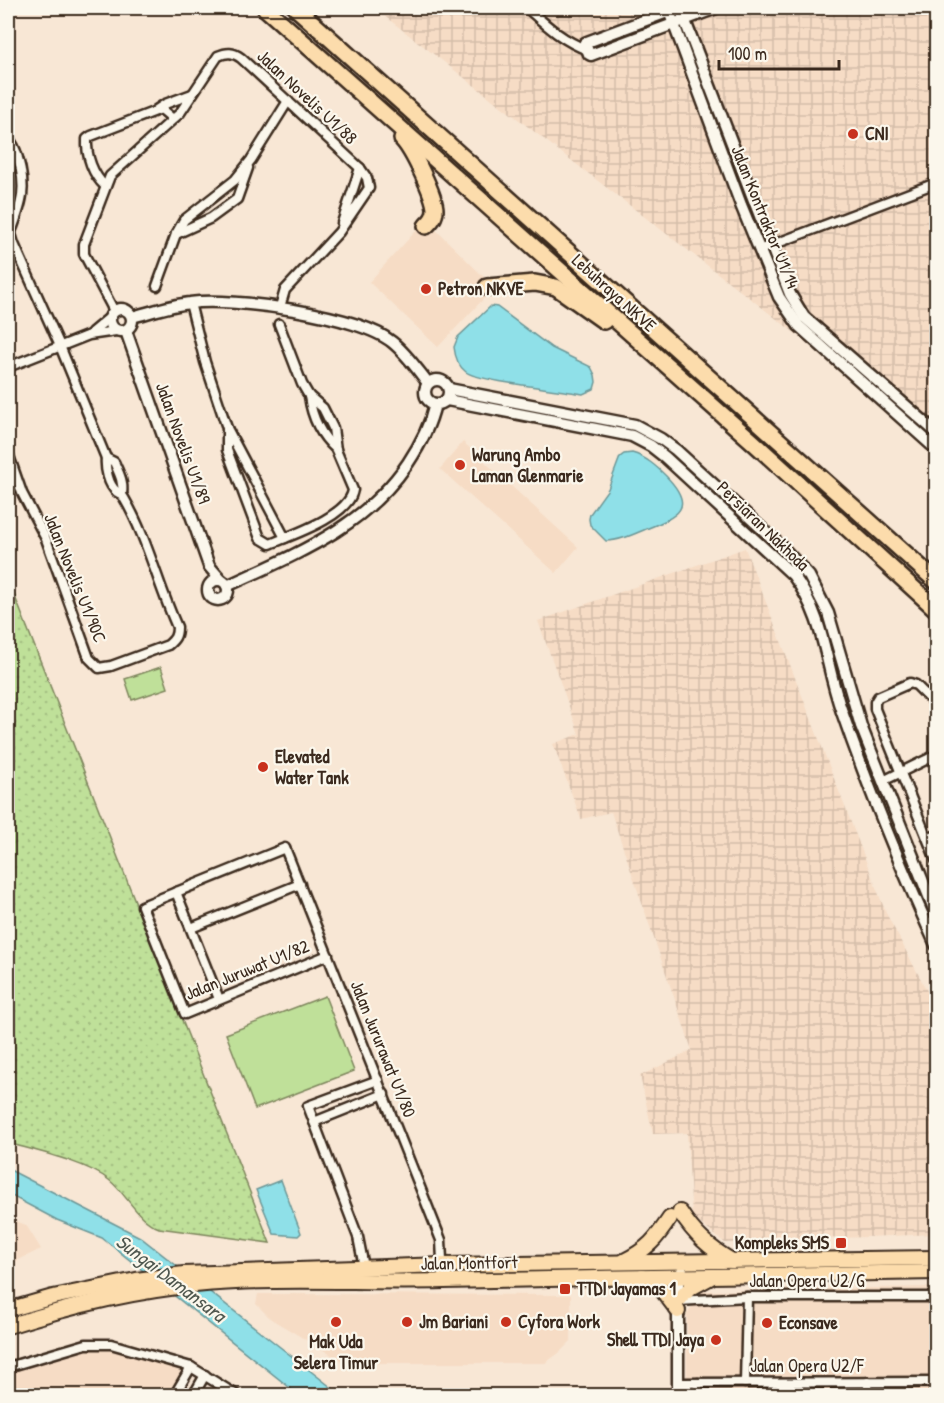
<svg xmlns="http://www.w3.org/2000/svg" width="944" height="1403" font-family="'Patrick Hand',sans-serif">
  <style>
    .built { fill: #f6dcc5 }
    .industrial { fill: url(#industrial-grid) }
    .green { fill: url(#green-dots); stroke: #7d855c; stroke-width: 1.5 }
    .pitch { fill: #bfe099; stroke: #7d855c; stroke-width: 1.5 }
    .water { fill: #8fe0e8; stroke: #6d9797; stroke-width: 1.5 }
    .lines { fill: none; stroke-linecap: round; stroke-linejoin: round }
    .minor-casing { stroke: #3b2a1e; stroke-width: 13 }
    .tertiary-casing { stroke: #3b2a1e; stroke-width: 15 }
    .primary-casing { stroke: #3b2a1e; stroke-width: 18 }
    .motorway-casing { stroke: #3b2a1e; stroke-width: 20 }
    .minor { stroke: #fbf7ec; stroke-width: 8 }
    .tertiary { stroke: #fbf7ec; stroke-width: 10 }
    .primary { stroke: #fcdcac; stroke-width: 14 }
    .motorway { stroke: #fcdcac; stroke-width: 15 }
    .poi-dot { fill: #c8321e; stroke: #fbf7ec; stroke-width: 2 }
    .labels { text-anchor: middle; stroke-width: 4.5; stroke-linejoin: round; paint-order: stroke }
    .street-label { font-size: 18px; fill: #3b2a1e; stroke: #fbf7ec }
    .poi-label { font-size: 18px; font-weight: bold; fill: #3b2a1e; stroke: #fbf7ec; text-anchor: start }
    .water-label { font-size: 20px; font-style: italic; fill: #505850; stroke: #fbf7ec }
  </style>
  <defs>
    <pattern id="industrial-grid" width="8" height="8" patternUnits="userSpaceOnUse" patternTransform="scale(1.5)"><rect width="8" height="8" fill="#f6dcc5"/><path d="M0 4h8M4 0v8" fill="none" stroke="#d4bda9"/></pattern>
    <pattern id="green-dots" width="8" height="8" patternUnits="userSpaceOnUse" patternTransform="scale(1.5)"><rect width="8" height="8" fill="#bfe099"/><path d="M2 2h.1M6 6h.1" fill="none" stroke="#a5c083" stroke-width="1.8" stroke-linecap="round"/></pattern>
  </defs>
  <rect width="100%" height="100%" fill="#f8e7d5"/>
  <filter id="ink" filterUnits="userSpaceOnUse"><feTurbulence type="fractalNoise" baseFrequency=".0167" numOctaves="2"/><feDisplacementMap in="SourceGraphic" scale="12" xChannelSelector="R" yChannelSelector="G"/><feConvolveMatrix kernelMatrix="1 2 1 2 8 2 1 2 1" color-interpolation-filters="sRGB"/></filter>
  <g filter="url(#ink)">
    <g class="built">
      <path d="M426,220L490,283V292L438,347L369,282Z"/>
      <path d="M463,442L578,547L556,573L440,469Z"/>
      <path d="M8,1218L26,1225L41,1249L8,1265Z"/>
      <path d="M936,1287V1395H687V1314L702,1291Z"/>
      <path d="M258,1294L571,1295V1341L559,1353L545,1363H345L271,1319L256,1304Z"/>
      <path d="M103,1345L186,1369L171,1395L8,1396V1370L85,1347Z"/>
    </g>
    <g class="industrial">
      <path d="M374,8H936V442Z"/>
      <path d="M745,548L886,913L936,1008V1234L725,1243L692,1217L687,1133L653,1134L640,1076L692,1050L611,812L581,819L553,744L579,734L538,621Z"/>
    </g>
    <path class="green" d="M8,579L270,1243L159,1228C137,1220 127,1194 109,1180C86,1162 36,1151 8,1143Z"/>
    <g class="pitch">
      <path d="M161,667L168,688L132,700L125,679Z"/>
      <path d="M325,996L354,1071L255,1109L226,1034Z"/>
    </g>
    <g class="water">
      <path d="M491,306L497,307L552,348L591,367L595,375L596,382L594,389L583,394C563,390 477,381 466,372C458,366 455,356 454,347L458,337Z"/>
      <path d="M632,453C646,457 656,466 666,476C697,508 678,516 646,529C634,534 620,541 606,541L590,525L589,519L590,514L608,489L620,457L624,454Z"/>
      <path d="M8,1169L140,1237L341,1395H299L102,1238L57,1220L8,1194Z"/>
      <path d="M281,1180L301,1233L298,1236L274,1234L256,1190Z"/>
    </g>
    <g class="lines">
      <defs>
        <g id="minor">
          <path d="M527,8C546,25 563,41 588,50"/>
          <path d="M156,110L165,104L192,94"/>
          <path d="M8,138C13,143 16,150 18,158C27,189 22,203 11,232"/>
          <path d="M105,186C93,175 86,156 87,139L91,136L161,109L173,119"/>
          <path d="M8,223L14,244L60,346L106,458C105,468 108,485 117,492C124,497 119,490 124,498C147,537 158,585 177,627C177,636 175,639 168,645L111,666L99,668L89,658L46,539L22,493L8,453"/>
          <path d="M342,223L360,168"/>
          <path d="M176,234L211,218L237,199L248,168"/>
          <path d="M759,250L936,183"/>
          <path d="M157,286L176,234L184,220L235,180L251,160L288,101"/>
          <path d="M190,303L205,362L227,428L285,538"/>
          <path d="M114,311L84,254V244L110,176L180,113L218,56C227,52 233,52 241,58L360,168L367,178L369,188L339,232L285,290L280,307"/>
          <path d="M92,332L110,317"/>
          <path d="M8,367L89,335L116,331"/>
          <path d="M309,396C312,418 320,435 336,449"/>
          <path d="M227,428V450L260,538L270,544C292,535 349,516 353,490L336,450L333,428L323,408L309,396L302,384L279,324"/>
          <path d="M106,458L114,462C119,473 124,482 122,494"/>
          <path d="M936,705L916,685L910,683L878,697L875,702V709L936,860"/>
          <path d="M883,781L936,755"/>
          <path d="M928,839L936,835"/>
          <path d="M176,892L219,999"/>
          <path d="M927,924L936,919"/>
          <path d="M191,928L300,884"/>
          <path d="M328,955L185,1014L142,906L285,848L441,1240L443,1281"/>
          <path d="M314,1122L384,1094"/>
          <path d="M364,1267L358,1237L308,1106L378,1080"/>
          <path d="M679,1301L747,1297H936"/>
          <path d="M8,1367L86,1344H111L191,1367L238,1396"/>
          <path d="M935,1382V1396"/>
          <path d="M678,1383L936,1382"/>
          <path d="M698,1383V1396"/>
          <path d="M745,1383L747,1297"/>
          <path d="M781,1383V1396"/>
          <path d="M174,1396L191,1367"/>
          <path d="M193,1396L205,1375"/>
          <path d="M868,1396V1382"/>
        </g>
        <g id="tertiary">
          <path d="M680,8L790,294L804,317L936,432"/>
          <path d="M675,9L587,42L585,43L589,54L591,55L716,8"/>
          <path d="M669,11L741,205L779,297L799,326L936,449"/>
          <circle cx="121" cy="320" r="11"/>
          <path d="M132,317C151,312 171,305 190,303C233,297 359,315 392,342C406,353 417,369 428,383"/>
          <path d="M126,331L209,566L221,580"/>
          <circle cx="437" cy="392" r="12"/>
          <path d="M449,389L635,425L661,439L676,450L784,549L809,576L828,613L861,726L936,914"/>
          <path d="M447,400L632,436L651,446L665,457L793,575C826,620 824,662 842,712C869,790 902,870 936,945"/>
          <circle cx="218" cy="590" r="10"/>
          <path d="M227,586C296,554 364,528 408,463C420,445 430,426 435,404"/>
          <path d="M678,1396V1283L682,1271"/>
        </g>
        <g id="primary">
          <path d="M680,1212C694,1234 709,1248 732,1261"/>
          <path d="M624,1261C648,1249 656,1239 670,1218"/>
          <path d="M642,1277L662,1290L678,1311"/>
          <path d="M678,1301L689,1289L711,1277"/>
          <path d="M8,1310L53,1297L136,1280L184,1274L443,1265L936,1258"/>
          <path d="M8,1326C68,1307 132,1291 195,1285C277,1277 361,1283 444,1281C608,1278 772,1274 936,1272"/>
        </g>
        <g id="motorway">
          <path d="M265,8L753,442L936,609"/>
          <path d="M296,8L936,581"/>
          <path d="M402,139C412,149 435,196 435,210C435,217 431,221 426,226"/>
          <path d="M487,287L535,283L556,287L604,321"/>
        </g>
      </defs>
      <use href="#minor" class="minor-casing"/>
      <use href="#tertiary" class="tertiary-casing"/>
      <use href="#primary" class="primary-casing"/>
      <use href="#motorway" class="motorway-casing"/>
      <use href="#minor" class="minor"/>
      <use href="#tertiary" class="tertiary"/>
      <use href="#primary" class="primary"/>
      <use href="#motorway" class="motorway"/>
    </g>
  </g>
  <g class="poi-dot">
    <circle cx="853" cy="134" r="6"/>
    <circle cx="426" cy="289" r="6"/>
    <circle cx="460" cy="465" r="6"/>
    <circle cx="263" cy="767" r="6"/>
    <rect x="835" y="1237" width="12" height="12" rx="3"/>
    <rect x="559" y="1283" width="12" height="12" rx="3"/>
    <circle cx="336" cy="1322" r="6"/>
    <circle cx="407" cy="1322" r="6"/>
    <circle cx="506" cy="1322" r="6"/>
    <circle cx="767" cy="1323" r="6"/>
    <circle cx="716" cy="1340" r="6"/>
  </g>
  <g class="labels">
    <g class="street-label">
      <text transform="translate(307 97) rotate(43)" y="6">Jalan Novelis U1/88</text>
      <text transform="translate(765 217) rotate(68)" y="6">Jalan Kontraktor U1/14</text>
      <text transform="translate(614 293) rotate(42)" y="6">Lebuhraya NKVE</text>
      <text transform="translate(183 443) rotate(70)" y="6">Jalan Novelis U1/89</text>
      <text transform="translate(763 526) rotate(44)" y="6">Persiaran Nakhoda</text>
      <text transform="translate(75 578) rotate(68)" y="6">Jalan Novelis U1/90C</text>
      <text transform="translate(247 970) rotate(-22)" y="6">Jalan Juruwat U1/82</text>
      <text transform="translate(383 1049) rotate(68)" y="6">Jalan Jururawat U1/80</text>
      <text transform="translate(469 1263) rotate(-1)" y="6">Jalan Montfort</text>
      <text x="807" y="1287">Jalan Opera U2/G</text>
      <text x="807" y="1372">Jalan Opera U2/F</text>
    </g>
    <g class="poi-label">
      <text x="865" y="140">CNI</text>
      <text x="438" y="295">Petron NKVE</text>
      <text x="472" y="461">Warung Ambo<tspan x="472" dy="21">Laman Glenmarie</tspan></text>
      <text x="275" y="763">Elevated<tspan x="275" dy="21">Water Tank</tspan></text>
      <text x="829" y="1249" text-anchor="end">Kompleks SMS</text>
      <text x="577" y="1295">TTDI Jayamas 1</text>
      <text x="419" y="1328">Jm Bariani</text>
      <text x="518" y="1328">Cyfora Work</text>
      <text x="779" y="1329">Econsave</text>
      <text x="704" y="1346" text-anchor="end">Shell TTDI Jaya</text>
      <text x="336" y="1348" text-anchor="middle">Mak Uda<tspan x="336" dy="21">Selera Timur</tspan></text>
    </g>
    <g class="water-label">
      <text transform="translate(171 1278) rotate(37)" y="7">Sungai Damansara</text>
    </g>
  </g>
  <rect width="944" height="1403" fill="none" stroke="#fbf7ec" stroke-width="30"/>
  <rect x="15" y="15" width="914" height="1373" fill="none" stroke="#3b2a1e" stroke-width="2" filter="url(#ink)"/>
  <path d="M719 60v9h120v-9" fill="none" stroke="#3b2a1e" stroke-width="3"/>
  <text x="728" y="60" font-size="18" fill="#3b2a1e" stroke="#fbf7ec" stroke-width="4.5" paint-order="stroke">100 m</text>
</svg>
